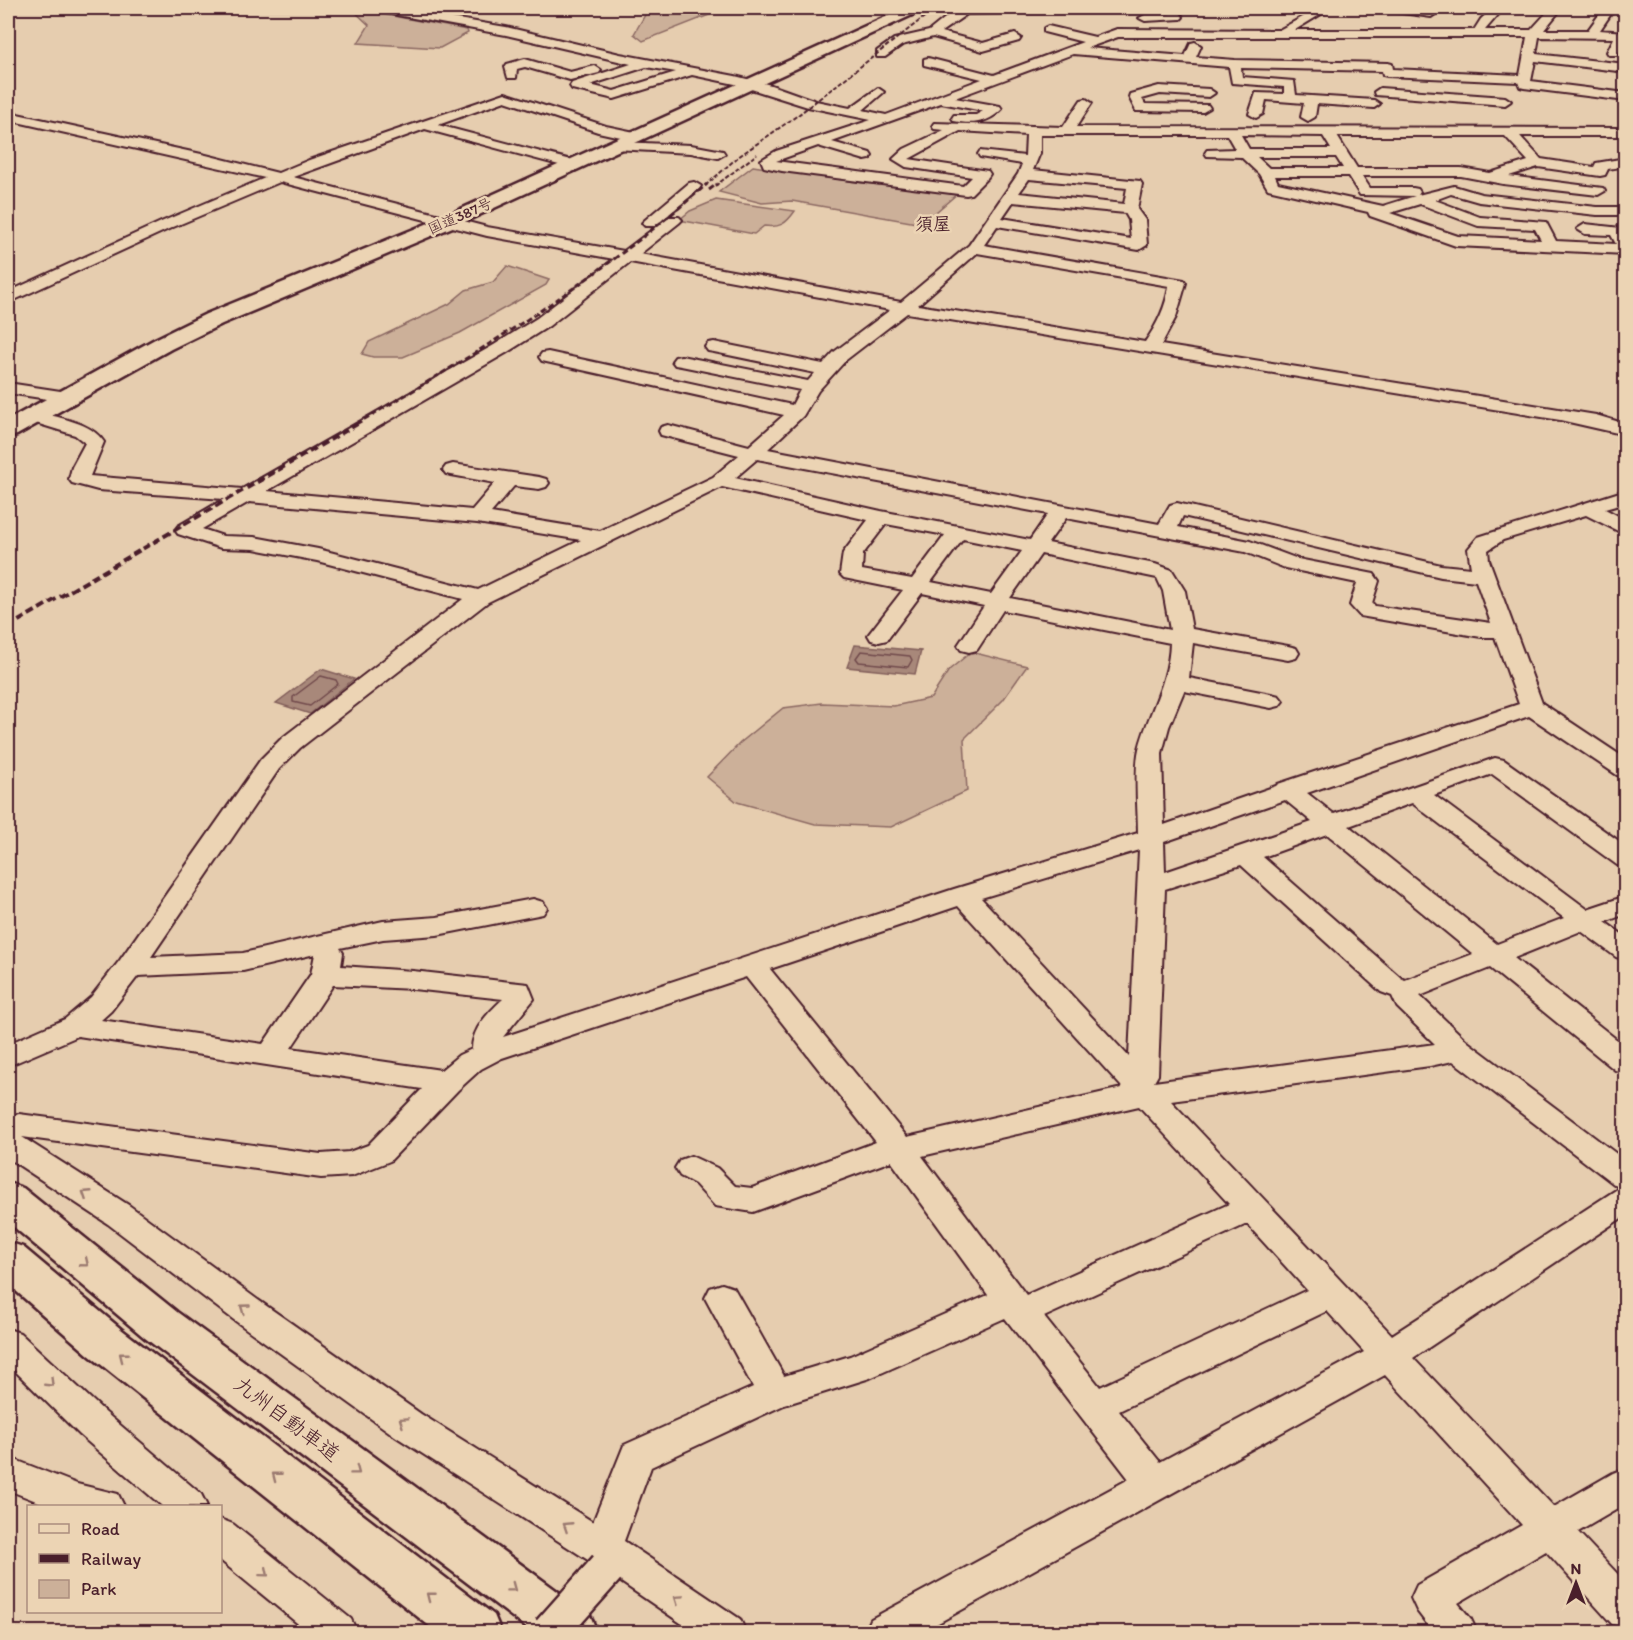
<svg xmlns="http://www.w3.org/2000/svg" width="1633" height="1640" font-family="Itim,'Klee One',sans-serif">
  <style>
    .green { fill: #ccb099; stroke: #8b6862; stroke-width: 1.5 }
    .water { fill: #a8887a; stroke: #825e5a; stroke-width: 1.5 }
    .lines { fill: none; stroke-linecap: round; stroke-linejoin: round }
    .shore { stroke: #70494b; stroke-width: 1.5 }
    .minor-casing { stroke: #4a1f2b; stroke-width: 4 }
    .highway-casing { stroke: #4a1f2b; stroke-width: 5 }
    .minor { fill: #ecd4b4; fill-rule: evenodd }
    .highway { fill: #ecd4b4; fill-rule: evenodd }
    .rail-far2 { stroke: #4a1f2b; stroke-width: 2; stroke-dasharray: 4.5 2; stroke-linecap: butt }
    .rail-far1 { stroke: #4a1f2b; stroke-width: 3; stroke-dasharray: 6 3; stroke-linecap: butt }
    .rail { stroke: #4a1f2b; stroke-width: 4; stroke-dasharray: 8 4; stroke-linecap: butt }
    .minor-bridge-casing { stroke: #4a1f2b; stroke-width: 40; stroke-linecap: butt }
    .minor-bridge { stroke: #ecd4b4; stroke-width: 35 }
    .oneway { stroke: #9b7a70 }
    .labels { text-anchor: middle; stroke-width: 5; stroke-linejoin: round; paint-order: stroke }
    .far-street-label { font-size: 15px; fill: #4a1f2b; stroke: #ecd4b4 }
    .far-quarter-label { font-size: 18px; font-weight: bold; fill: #4a1f2b; stroke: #ecd4b4 }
    .near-street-label { font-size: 21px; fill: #4a1f2b; stroke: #ecd4b4 }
  </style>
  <rect width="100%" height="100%" fill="#e6cdaf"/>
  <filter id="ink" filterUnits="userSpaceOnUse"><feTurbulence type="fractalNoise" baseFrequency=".0167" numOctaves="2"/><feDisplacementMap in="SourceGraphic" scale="12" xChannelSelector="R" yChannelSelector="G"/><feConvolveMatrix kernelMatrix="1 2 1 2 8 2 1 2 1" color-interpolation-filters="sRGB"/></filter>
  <g filter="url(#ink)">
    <g class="green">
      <path d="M351,8L467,30L468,33L440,48L358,43L369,25Z"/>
      <path d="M649,8H757L746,12L727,8L643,41L634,34Z"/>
      <path d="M753,166L862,183L958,193L922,224L792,201L762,203L719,192Z"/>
      <path d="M716,200L795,211C786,224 780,228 764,226L754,234L679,220L690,211Z"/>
      <path d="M507,266L549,280L546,285L460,333L403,357H373L362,354L369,342L449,304L466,290L493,282Z"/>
      <path d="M971,652L1027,666L1003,700L964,739L967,791L891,827L815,824L737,802L707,777L740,743L783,708L822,703L894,706L931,698L949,670Z"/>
    </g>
    <g class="water">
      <path d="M855,645L921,651L915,674L847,667Z"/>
      <path d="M321,669L354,679L310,714L276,703Z"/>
    </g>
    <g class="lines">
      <g class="shore">
        <path d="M861,651L910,656L912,660L908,667L859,662L856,658Z"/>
        <path d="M321,676L336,680L338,684L310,706L293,702V697Z"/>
      </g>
      <defs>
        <g id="minor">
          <path d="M369,8H392L506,27L620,54L735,76L771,85L816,101L850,108L878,88L884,92L863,110L886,115L982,79L924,65V59L928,58L994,75L1083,42L1044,32V28L1048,26L1095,37L1117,29L1279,30L1319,8H1331L1295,30H1474L1481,19L1493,8H1504L1485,30H1531L1551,8H1562L1544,30H1588L1604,8H1615L1600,30L1625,32L1626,37L1617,55H1609L1607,52L1614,38L1539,37L1536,54L1626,64V72L1535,61L1531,81L1626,93V101L1524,88L1520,87L1518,82L1387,76L1383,75L1382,71L1241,68L1242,77L1294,81L1296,95L1374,100L1380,104L1374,108L1317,104L1315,117L1308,121L1301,117L1304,103L1266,100L1263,114L1256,118L1249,114L1256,93L1284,94V87L1232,83L1229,67L1073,54L955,98L1000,106L1002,109C989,123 972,125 954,121L952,118L954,115H976L983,111L941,103L832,142L870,153L872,156L870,159L865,160L818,146L776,161L963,186L972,177L906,167L893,159L904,149L944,130L934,129L932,126L934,123L1063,127L1081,100L1086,99L1092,103L1076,127L1626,128V136H1520L1541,159L1594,167L1596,163L1626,158V166L1608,169L1605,175L1600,176L1538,167L1509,176L1603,188L1605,191L1598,195L1503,184L1461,176H1362L1370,188H1413L1418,189L1420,192L1418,195L1454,186L1481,194L1597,207H1626V215H1597L1479,202L1451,194L1435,200L1480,217L1546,222L1556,241L1616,244L1611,235L1585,234L1577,229L1585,224L1621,228L1626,234V254L1456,246L1370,216L1368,212L1268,189L1259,174L1241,157L1207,156L1205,153L1207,150L1235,149L1227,135H1040V153L1033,170L1140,181L1142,184L1137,209L1145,220L1147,245L1139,250L997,226L984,245L1184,280L1186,283L1176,317L1161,345L1596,415L1626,424V435L1560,420L907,313L846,360L818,391L803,416L768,449L1159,524L1170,505L1177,503L1441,565L1471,568L1468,549L1478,537L1626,490V503L1605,509L1626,520V535L1586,515L1503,540L1488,550L1489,560L1542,703L1626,759V777L1617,775L1529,716L1307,793L1334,814L1495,758L1504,760L1626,846V867L1617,865L1492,774L1434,795L1587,909L1626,896V914L1605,922L1626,937V960L1616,957L1581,931L1514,958L1626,1047V1073L1615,1070L1490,968L1420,996L1468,1042L1626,1161V1215L1413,1358L1554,1507L1613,1473L1626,1468V1504L1578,1532L1626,1583V1629L1612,1624L1546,1551L1458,1603L1471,1619L1477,1632H1433L1417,1611L1411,1598L1417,1585L1522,1525L1385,1375L922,1632H865L871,1619L1129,1479L1005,1318L870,1378L784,1405L651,1467L624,1541L740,1619L746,1632H694L602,1569L395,1436L234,1320L108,1224L8,1158V1117L19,1114L321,1154L349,1152L368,1145L422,1089L78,1036L8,1066V1044L65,1019L91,997L120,960L261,759L282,738L463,599L317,561L254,549L221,548L178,534L175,530L178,526L224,499L98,490L72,483L69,479L72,467L85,443L75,435L26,420L24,416L26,412H40C61,419 91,422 104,442L90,476L242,489L494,345L537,318L614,259L487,236L280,182L171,228L8,303V292L161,222L265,178L8,120V112L206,155L278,173L309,160L505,93L606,126L644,134L646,137L639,141L598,132L505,101L438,125L579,162L581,165L579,168L574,169L425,129L293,177L487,227L624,251L669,217H679L682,220L679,223L640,254L901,302L969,245L1018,174L1022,164L980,157L978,154L980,151L1025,156L1026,135L960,131L909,159L988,171L990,174L988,177L971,194L966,195L782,171L764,167L761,160L776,151L871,120L808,107L735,84L692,75L614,99L572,89L570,86L572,83L631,64L506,35L375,11ZM1118,37H1527L1520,75L1393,69L1392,64L1388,63L1235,60L1196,57L1201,46L1195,42L1191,43L1185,56L1087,48ZM646,67L676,72L614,91L590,85ZM1241,135L1323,136L1331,149H1249ZM1337,136H1505L1528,161L1490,173L1461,168H1357ZM1257,157H1336L1343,168H1269ZM1275,176H1348L1360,195L1415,196L1383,206L1278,183ZM1029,179L1127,188L1124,204L1019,193ZM1013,202L1125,213L1129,220L1131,239L1002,218ZM1420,204L1478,226L1535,229L1541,240L1458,236L1390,213ZM977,253L1169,286C1166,307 1157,325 1145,342L918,305ZM630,262L890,310L834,352L823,364L714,342L708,343L705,347L708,351L714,352L815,373L808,381L681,356L675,357L672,361L675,365L681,366L800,390L792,405L548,352L542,353L539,357L542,361L784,415L749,446L668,425L661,427L659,431L661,435L739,455L713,477L600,531L491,513L514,486L539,489L546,487L549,483L546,479L539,477L453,464L446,466L443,470L446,474L495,483L472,510L267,491L506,353L549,326ZM757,459L1048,514L1030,540L881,511L735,478ZM722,487L868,520L843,553L840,574L844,578L903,590L868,635L871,640L879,642L887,640L922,593L984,606L958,645L961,650L969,652L977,650L1003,610L1170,643C1169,682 1148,713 1139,749C1134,770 1138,810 1138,833L954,889L503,1037L534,999L528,984L413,971L341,966L343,953L340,948L383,939L437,935L543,914L547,908L543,902L533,899L437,917L383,921L243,953L151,957L279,769L300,748L488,602ZM249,502L477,523L581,540L478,590L318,549L254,537L223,536L202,529ZM1183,516L1441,577L1476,581L1491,623L1375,606L1372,603L1379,581L1374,574L1298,559L1250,541L1178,527ZM1066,518L1245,552L1285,568L1357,583L1350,605L1360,616L1481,637H1495L1519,704L1278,784L1276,786L1164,825L1162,753L1169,727L1184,691L1271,708L1279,706L1283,701L1279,696L1271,694L1189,678L1193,643L1288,660L1296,658L1299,653L1296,648L1288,646L1192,629L1185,591L1172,570L1155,564L1048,543ZM886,524L945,535L912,579L862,570L863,554ZM963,539L1022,551L991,594L931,582ZM1041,554L1157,578L1163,591L1170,630L1010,598ZM1285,800L1312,822L1165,872L1164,842ZM1412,803L1564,918L1497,944L1349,826ZM1327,834L1473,954L1405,980L1401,978L1263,857ZM1139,850L1129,1057L981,898ZM1241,865L1381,992L1392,996L1397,1007L1435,1044L1154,1082L1158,1075L1165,889ZM958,906L1121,1086L1122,1088L907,1137L770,969ZM315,954L311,974L263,1044L101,1020L111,1011L138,976L243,971ZM746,977L876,1142L752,1188L735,1186L717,1168L691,1156L680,1160L675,1168L680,1176L695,1184L715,1206L753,1212L891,1161L988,1295L850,1356L784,1376L734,1288L722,1284L710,1288L705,1298L753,1387L624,1445L593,1522L421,1414L258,1300L130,1206L22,1137L321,1178L352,1176L390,1161L458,1090L481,1069L502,1058ZM333,985L413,989L503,999C489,1012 472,1028 472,1049L459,1055L441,1070L291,1048ZM1453,1061L1619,1188L1392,1335L1171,1101L1430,1066ZM1139,1106L1229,1204L1026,1295L922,1156ZM1247,1224L1307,1290L1100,1387L1044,1317ZM1327,1311L1364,1352L1160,1462L1119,1411Z"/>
          <path d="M909,8H1112L1106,11L967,14L941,32L983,43L1015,34L1021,38L1019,41L983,51L933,37L902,45L885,57H877V51L894,39L929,31L950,14L914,11Z"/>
          <path d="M1167,8H1177L1183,17L1181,19L1145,21L1139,18L1145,15L1170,14Z"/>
          <path d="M1382,8L1429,10L1432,8H1444L1431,17L1388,11Z"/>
          <path d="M525,59L570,72L595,66L601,70L599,73L570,80L525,67L517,69L516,78H508L505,67L507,64Z"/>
          <path d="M1159,86L1209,89L1215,93L1209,97L1160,94L1142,99L1145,104L1208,105L1210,108L1203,112L1136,111L1129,97L1130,94Z"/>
          <path d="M1380,88L1505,97L1511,101L1505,105L1375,95L1374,92Z"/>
          <path d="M619,142L691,145L723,151L725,154L718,158L691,153L614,149L612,146Z"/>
          <path d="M694,182L701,186L699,189L655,226H645L642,223L645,220L689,183Z"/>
          <path d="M8,383L67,392L73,393L76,397L73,401L67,402L8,393Z"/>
          <path d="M8,1329L20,1333L106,1413L201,1494L207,1506H162L80,1435L8,1364Z"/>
          <path d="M8,1457L77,1484L118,1494L124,1506H49L8,1490Z"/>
          <path d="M220,1519L233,1524L351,1619L357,1632H308L220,1560Z"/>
        </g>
        <g id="highway">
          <path d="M905,8H923L921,11L455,226L222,324L171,349L17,435L8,437V420L155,339L206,314L441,218Z"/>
          <path d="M8,1183L23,1188L177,1312L590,1615L597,1632H532L145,1338L8,1222Z"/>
          <path d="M8,1242L23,1247L121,1329L494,1615L501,1632H437L89,1355L8,1284Z"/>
        </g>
      </defs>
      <use href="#minor" class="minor-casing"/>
      <use href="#highway" class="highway-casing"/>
      <use href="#minor" class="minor"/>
      <use href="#highway" class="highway"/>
      <g class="rail-far2">
        <path d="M705,186L738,157L798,115L936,8"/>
        <path d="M715,186L757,154"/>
      </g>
      <g class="rail-far1">
        <path d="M709,190L717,184"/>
        <path d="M356,424C479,353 600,278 707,184"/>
      </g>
      <path class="rail" d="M8,627L359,423"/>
      <defs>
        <path id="minor-bridge" d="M550,1632L607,1568"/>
      </defs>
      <use href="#minor-bridge" class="minor-bridge-casing"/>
      <use href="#minor-bridge" class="minor-bridge"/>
    </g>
    <defs><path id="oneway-chevron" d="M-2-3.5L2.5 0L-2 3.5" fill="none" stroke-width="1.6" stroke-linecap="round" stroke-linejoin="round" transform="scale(1.5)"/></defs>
    <g class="oneway">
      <use href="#oneway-chevron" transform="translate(86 1194) rotate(-147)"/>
      <use href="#oneway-chevron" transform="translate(85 1263) rotate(39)"/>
      <use href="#oneway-chevron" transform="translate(244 1308) rotate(-144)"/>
      <use href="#oneway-chevron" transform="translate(123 1356) rotate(-142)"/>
      <use href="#oneway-chevron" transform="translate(50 1383) rotate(44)"/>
      <use href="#oneway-chevron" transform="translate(403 1421) rotate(-145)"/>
      <use href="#oneway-chevron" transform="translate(356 1471) rotate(37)"/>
      <use href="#oneway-chevron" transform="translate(276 1476) rotate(-142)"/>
      <use href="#oneway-chevron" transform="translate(567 1526) rotate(-147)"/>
      <use href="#oneway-chevron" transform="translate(265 1573) rotate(40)"/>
      <use href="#oneway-chevron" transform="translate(512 1588) rotate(37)"/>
      <use href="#oneway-chevron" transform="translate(430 1596) rotate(-142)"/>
      <use href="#oneway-chevron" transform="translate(678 1599) rotate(-145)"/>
    </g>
  </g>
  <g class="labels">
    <g class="far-street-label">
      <text transform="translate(460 216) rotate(-24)" y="5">国道387号</text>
    </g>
    <g class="far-quarter-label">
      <text x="933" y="230">須屋</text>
    </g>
    <g class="near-street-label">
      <text transform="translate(287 1419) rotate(37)" y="7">九州自動車道</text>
    </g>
  </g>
  <rect width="1633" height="1640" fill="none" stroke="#ecd4b4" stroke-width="30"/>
  <rect x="15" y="15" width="1603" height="1610" fill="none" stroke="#4a1f2b" stroke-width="2" filter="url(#ink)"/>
  <rect x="27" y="1505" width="195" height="108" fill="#ecd4b4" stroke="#ab8c7d" stroke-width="1.5"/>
  <rect x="39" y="1524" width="30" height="9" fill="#ecd4b4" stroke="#ab8c7d" stroke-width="1.5"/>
  <text x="81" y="1535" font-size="18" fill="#4a1f2b">Road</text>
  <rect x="39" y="1554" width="30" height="9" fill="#4a1f2b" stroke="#ab8c7d" stroke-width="1.5"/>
  <text x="81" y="1565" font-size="18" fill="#4a1f2b">Railway</text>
  <rect x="39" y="1580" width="30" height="18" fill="#ccb099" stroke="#ab8c7d" stroke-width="1.5"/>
  <text x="81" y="1595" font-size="18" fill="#4a1f2b">Park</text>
  <g transform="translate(1576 1583)" stroke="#ecd4b4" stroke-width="4.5" paint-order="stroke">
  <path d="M0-4.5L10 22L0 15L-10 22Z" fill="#4a1f2b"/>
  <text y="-9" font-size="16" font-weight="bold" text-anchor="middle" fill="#4a1f2b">N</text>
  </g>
</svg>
